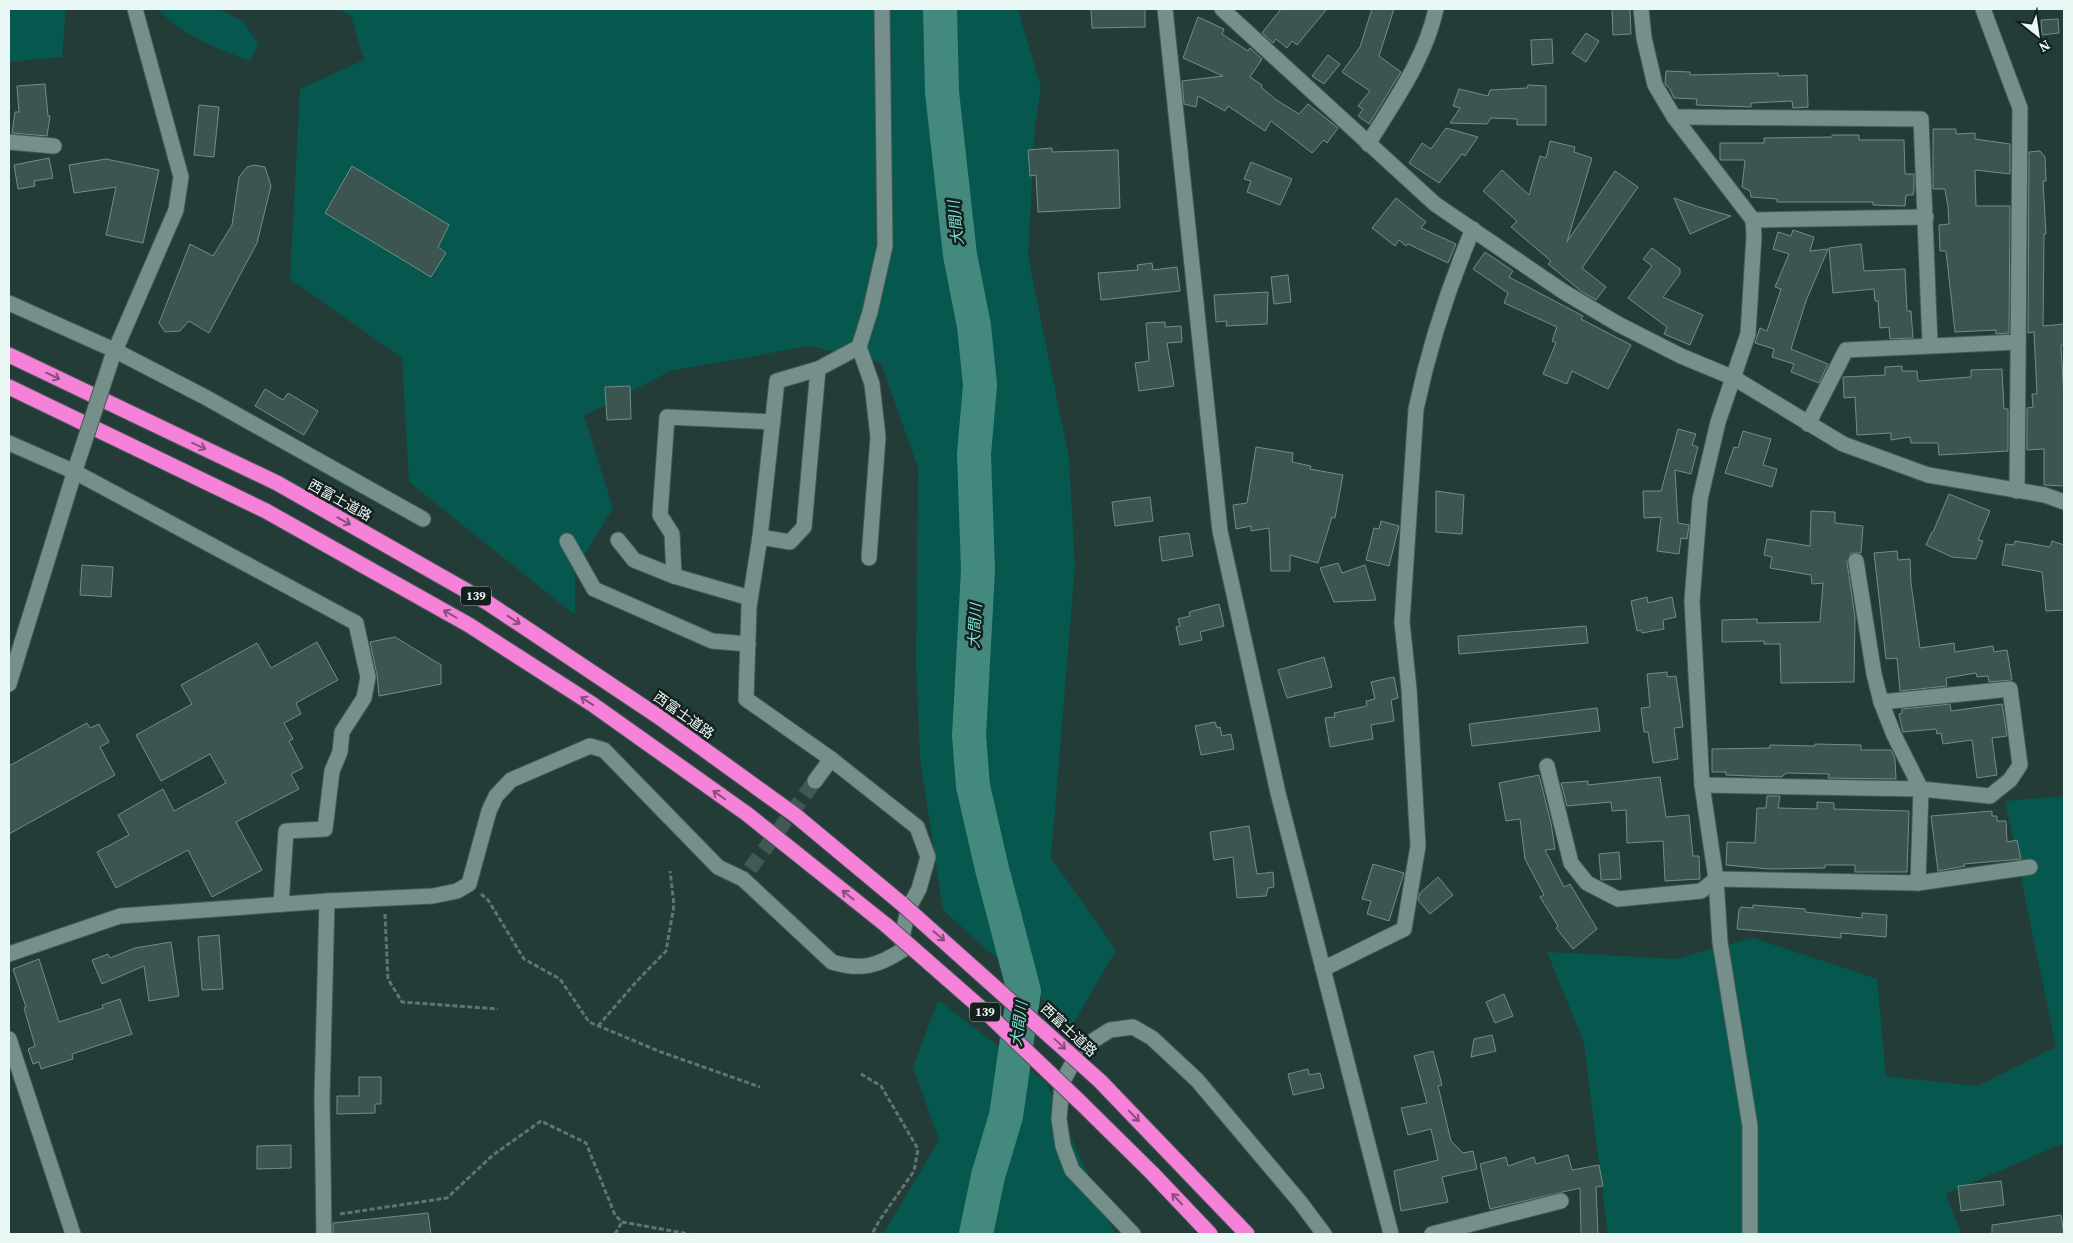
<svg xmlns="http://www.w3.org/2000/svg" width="2073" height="1243" font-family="'Source Serif 4','Noto Sans JP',serif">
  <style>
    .green { fill: #06574d }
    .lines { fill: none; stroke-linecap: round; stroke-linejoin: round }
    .river { stroke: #44897d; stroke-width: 34 }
    .building { fill: #3c5550; stroke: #728d87 }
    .minor-tunnel { stroke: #415854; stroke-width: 15; stroke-dasharray: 15 8; stroke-linecap: butt }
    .minor-casing { stroke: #445a57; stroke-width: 17 }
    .highway-casing { stroke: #445a57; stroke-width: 17 }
    .path { stroke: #607571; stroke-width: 3; stroke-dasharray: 5 2.5; stroke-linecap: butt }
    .minor { stroke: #75908b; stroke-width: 15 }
    .highway { stroke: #f582d8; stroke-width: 15 }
    .minor-bridge-casing { stroke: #445a57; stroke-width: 17; stroke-linecap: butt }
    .highway-bridge-casing { stroke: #445a57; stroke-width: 17; stroke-linecap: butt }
    .minor-bridge { stroke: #75908b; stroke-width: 15 }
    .highway-bridge { stroke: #f582d8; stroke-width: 15 }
    .oneway { stroke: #85517b }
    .labels { text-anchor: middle; stroke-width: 5; stroke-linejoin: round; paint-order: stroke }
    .shield { fill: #15201e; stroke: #a9b7b4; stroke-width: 1 }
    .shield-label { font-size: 12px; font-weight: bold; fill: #e9f8f5 }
    .street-label { font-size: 14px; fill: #e9f8f5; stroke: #15201e }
    .water-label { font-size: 15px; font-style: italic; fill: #7ae4d2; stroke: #15201e }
  </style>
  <rect width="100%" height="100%" fill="#233c37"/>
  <g class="green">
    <path d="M9,9H66L62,57L9,62Z"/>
    <path d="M158,9H218L243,21L258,44L250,61C217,48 182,36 158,9Z"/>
    <path d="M339,9H1018L1041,87L1035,127L1028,256L1069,458L1075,566L1051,858L1116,950L1072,1026L943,910L920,758L916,666L918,468L881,363L810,346L670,371L584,416L613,508L575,570V615L409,482L402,358L290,279L300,89L364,60L351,16Z"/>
    <path d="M2064,796V1143L1946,1194L1961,1234H1608L1584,1043L1547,952L1675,959L1753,938L1877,979L1886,1076L1977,1086L2056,1047L2005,801Z"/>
    <path d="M938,1000L1046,1082L1115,1234H883L939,1140L913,1067Z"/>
  </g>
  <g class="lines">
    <path class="river" d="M940,9L942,92L960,255L974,326L980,385L974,454L978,570L969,736L973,786L992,869L1024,991L1006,1116L988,1176L976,1234"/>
  </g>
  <g class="building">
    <path d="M1091,9H1145V27L1092,28Z"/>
    <path d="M1281,9H1327L1297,45L1292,41L1287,48L1276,39L1273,43L1262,33Z"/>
    <path d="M1372,9H1394L1379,56L1401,72L1369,124L1358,116L1363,109L1358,106L1370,91L1342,72L1360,47Z"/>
    <path d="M1612,9H1630L1631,34L1613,35Z"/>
    <path d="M1198,17L1224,29L1222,34L1248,51L1250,48L1262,59L1250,77L1262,85L1261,87L1275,99L1299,114L1308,104L1338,128L1327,143L1324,140L1312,153L1271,121L1265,131L1228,106L1225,111L1198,96L1196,107L1184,104L1182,81L1223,76L1183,58Z"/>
    <path d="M2058,19L2059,33L2042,35L2041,20Z"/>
    <path d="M1586,33L1599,41L1586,62L1572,53Z"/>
    <path d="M1552,39L1553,63L1532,65L1531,40Z"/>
    <path d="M1328,55L1340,64L1324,84L1312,76Z"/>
    <path d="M1666,71L1690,72V75L1778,73V76L1807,75L1808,107L1793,108L1792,101L1751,103V107L1696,105L1697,99L1674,98L1670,89L1665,84Z"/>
    <path d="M45,84L48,116H50L47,136L12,133L15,112H19L17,86Z"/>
    <path d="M1528,85L1546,86V125H1517V119L1491,118L1487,124L1450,123L1460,108L1453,106L1459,89L1488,96L1490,90L1527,88Z"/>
    <path d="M199,105L219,107L214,157L194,155Z"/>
    <path d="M1446,128L1478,137L1465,156L1462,154L1439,183L1409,163L1422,143L1431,149Z"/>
    <path d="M1933,129H1956V134L1975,133V139L2010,144V174L1975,170L1976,206H2010L2009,333L1996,334V330L1955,332L1946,251H1940L1939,225L1949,224L1948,207L1945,189H1933Z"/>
    <path d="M1832,135H1859V140H1904L1905,174H1914V189L1913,195H1906L1905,206L1873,205V202H1777V199L1751,197L1750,191L1742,187L1745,160H1720V143H1764V138L1832,137Z"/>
    <path d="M1550,141L1575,147L1574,152L1592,158L1567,242L1615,171L1638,187L1582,268L1606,287L1596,300L1581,291L1548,264L1551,261L1511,227L1517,221L1483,191L1502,170L1529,195L1540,156L1546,158Z"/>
    <path d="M1052,148V152L1118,150L1120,208L1038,212L1036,175L1030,176L1028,150Z"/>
    <path d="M2040,151L2045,157L2046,181H2043L2046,234H2044L2043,326L2064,324V345H2061L2064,398V486L2044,485V449L2027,450V408L2033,407L2032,394H2037L2034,332L2028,333L2029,152Z"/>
    <path d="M49,158L53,178L34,181L35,186L18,189L14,165Z"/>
    <path d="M106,159L159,170L143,243L106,235L116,187L74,193L69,165Z"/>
    <path d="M1251,162L1292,179L1280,205L1247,192L1251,181L1244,179Z"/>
    <path d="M254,165L265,167L271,186L257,243L209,333L189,321L180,331L165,332L159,323L190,244L213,256L232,225L239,177L247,167Z"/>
    <path d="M352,166L449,225L438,247L446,253L431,277L325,213Z"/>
    <path d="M1396,198L1426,222L1421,228L1456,244L1448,263L1408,244L1406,246L1399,240L1395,246L1372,228Z"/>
    <path d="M1674,198L1699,207L1731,216L1690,234Z"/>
    <path d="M1793,230L1814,237L1810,251L1828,249L1806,301L1791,349L1828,364L1819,383L1791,372L1794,364L1772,357L1774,349L1755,343L1760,328L1767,331L1781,289L1775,287L1789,254L1773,249L1778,232L1791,236Z"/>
    <path d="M1861,244L1864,271L1905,269L1907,311H1911L1913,338L1890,339L1889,327L1880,328L1878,301H1875L1874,289L1833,293L1829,248Z"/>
    <path d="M1652,248L1680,269V274L1663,297L1703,315L1690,345L1664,334L1667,327L1628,298L1652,266L1643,259Z"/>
    <path d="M1485,252L1513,271L1509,277L1583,316L1581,319L1631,345L1608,389L1572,371L1567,384L1543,374L1556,343L1552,341L1557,327L1504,303L1508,293L1473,269Z"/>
    <path d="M1152,263L1153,270L1177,267L1180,291L1101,300L1098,273L1138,270L1137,265Z"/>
    <path d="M1288,275L1291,302L1274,304L1271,277Z"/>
    <path d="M1268,292L1267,324L1226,326L1227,321L1216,322L1214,295Z"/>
    <path d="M1165,322V327L1181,326L1182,342L1167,343L1174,386L1139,391L1135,363L1149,361L1146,323Z"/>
    <path d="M1902,366V371H1917L1918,381L1971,377V370L2002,369L2004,409H2008V451L1939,455L1938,443H1911L1910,437L1891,440V433L1857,435L1855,397L1844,398L1843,377L1885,375V367Z"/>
    <path d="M630,386L631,419L607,420L605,387Z"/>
    <path d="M265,389L283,400L288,393L318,411L304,435L255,406Z"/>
    <path d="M1678,429L1696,434L1692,445L1698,447L1691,474L1675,470L1678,523L1689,525L1687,539L1681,538L1679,554L1657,551L1661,517L1644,518L1643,491H1661Z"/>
    <path d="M1743,431L1771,439L1763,465L1777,469L1772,487L1725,473L1734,447L1738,448Z"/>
    <path d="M1256,447L1293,453L1292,462L1311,466L1310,469L1343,475L1335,518L1332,517L1318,563L1290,555V571H1271L1269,528L1251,531V526L1236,529L1233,505L1247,503Z"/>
    <path d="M1436,491L1464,495L1462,534L1436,532Z"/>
    <path d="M1949,494L1990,511L1978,540L1983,541L1976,559L1952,557L1926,545L1932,532H1933Z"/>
    <path d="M1150,497L1153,521L1115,526L1112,502Z"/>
    <path d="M1811,511L1835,512V523L1863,526L1861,553H1851L1847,562L1855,617L1854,682L1781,683L1780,644H1764V641L1722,642V620L1757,619V623L1820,622L1823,583L1812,584L1811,575L1770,568L1772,557L1764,555L1767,539L1810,546Z"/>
    <path d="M1381,521L1399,526L1389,566L1366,560L1374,528L1379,529Z"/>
    <path d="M1189,533L1193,556L1162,561L1159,537Z"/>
    <path d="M2015,541L2050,547L2052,541L2064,545V610L2046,611L2042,572L2002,565L2006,544L2014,545Z"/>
    <path d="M1897,551L1898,560L1910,559L1911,583L1920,648L1954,643L1955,652L1993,646L1994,652L2007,650L2012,680L1989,682L1988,676L1977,677L1976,673L1946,678L1947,686L1900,691L1897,658L1886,659L1874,553Z"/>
    <path d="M1338,563L1342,573L1365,565L1376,600L1334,602L1320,568Z"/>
    <path d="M82,565L113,567L111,597L80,595Z"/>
    <path d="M1647,597L1648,603L1672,597L1676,617L1663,620L1664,629L1642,633L1641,630L1637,631L1631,601Z"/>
    <path d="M1219,604L1224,626L1200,632L1202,640L1180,645L1176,627L1180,626L1178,619L1190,616L1189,612Z"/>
    <path d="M1586,626L1588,643L1459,654L1458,636Z"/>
    <path d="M395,637L441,665V684L379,696L377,675L370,642Z"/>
    <path d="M317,642L338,680L296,703L301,714L284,723L293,739L289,741L303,768L291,774L299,789L236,822L262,870L212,897L188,850L116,888L97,852L129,835L118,815L163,789L174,811L226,783L210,754L161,781L136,735L192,704L181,685L257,643L271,668Z"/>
    <path d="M1324,657L1332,687L1287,698L1278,670Z"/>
    <path d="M1667,672V677L1676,676L1680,703L1683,727L1674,728L1678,759L1653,763L1648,732H1644L1641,708L1650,707L1647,674Z"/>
    <path d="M1394,677L1398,698L1391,700L1394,721L1371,725L1373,739L1330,747L1325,718L1335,717L1334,713L1367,706L1366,701L1375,699L1371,682Z"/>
    <path d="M1950,704L1951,711L2002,704L2007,736L1992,738L1997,775L1977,778L1972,740L1943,744L1941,733L1937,734L1936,729L1903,732L1899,714L1902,713V709Z"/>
    <path d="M1597,708L1600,731L1472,746L1469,724Z"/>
    <path d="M1215,722L1217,728L1220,727L1222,736L1231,734L1234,749L1201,755L1195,726Z"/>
    <path d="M87,723L90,728L99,724L109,742L100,747L115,775L9,834V766Z"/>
    <path d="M1815,744L1861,745V750H1891L1895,759L1896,779L1828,778L1829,774L1786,773L1782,777L1751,776L1726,775V772H1712V749L1770,748V745L1815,746Z"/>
    <path d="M1539,775L1551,823L1555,849L1545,850L1564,887L1570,884L1597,929L1573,949L1556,928L1558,926L1540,897L1544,895L1525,859L1520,819L1506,821L1499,783Z"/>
    <path d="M1660,777L1666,817L1689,815L1693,856H1699L1700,879L1665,881L1663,841L1627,843L1626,810L1612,811L1611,802L1567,806L1561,783L1588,781V785Z"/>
    <path d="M1767,796H1780L1778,808L1817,809V802L1834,803V809L1909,811L1907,872H1855V865H1825V868L1769,869L1726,865L1727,842L1755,843L1757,808H1766Z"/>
    <path d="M1992,811V816H1997V821H2006L2007,842L2017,840L2021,859L1964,864L1965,866L1938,871L1931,816Z"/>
    <path d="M1249,826L1257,874L1273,872L1274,887L1268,888L1266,896L1237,898L1233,857L1214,860L1210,832Z"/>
    <path d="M1619,852L1621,879L1601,880L1599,854Z"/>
    <path d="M1373,864L1404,873L1389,921L1367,914L1371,901L1362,899Z"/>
    <path d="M1438,877L1453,895L1430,914L1418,900L1420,893Z"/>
    <path d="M1753,905L1805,909V912L1862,918V913L1887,915L1886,937L1841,933V938L1737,929L1739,910L1741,907L1753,908Z"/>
    <path d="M219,935L223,989L202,990L198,937Z"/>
    <path d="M171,942L179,996L149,1001L144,966L102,984L92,960L108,954L110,958L135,948Z"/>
    <path d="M39,959L59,1022L103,1008L102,1005L120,999L132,1034L72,1054L73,1059L41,1069L39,1062L33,1064L28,1049L35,1046L24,1008L26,1007L13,969Z"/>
    <path d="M1504,994L1513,1016L1495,1023L1486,1002Z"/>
    <path d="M1492,1035L1496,1051L1471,1057L1474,1039Z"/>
    <path d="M1433,1051L1442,1085L1438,1086L1451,1141L1463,1153L1473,1151L1477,1169L1442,1177L1448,1202L1401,1211L1394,1171L1438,1160L1431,1129L1408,1135L1401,1108L1427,1103L1414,1056Z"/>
    <path d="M1308,1069L1309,1075L1320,1073L1324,1088L1293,1095L1288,1074Z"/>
    <path d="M359,1077H381V1104H375V1113L337,1114V1096H359Z"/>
    <path d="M291,1145V1168L257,1169V1146Z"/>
    <path d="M1568,1155L1572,1170L1599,1165L1603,1186L1596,1187L1598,1234H1581L1580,1188L1490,1209L1480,1164L1506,1157L1508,1166L1534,1157L1536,1164Z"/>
    <path d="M2001,1181L2004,1205L1961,1211L1958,1186Z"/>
    <path d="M428,1213L431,1234H333V1223Z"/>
    <path d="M2061,1215L2064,1234H1992V1225Z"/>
  </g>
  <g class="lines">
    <path class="minor-tunnel" d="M750,869L815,781"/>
    <defs>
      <g id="minor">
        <path d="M1165,9L1220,531L1278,793L1391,1234"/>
        <path d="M1222,9L1435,204L1564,292L1618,324L1681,356L1734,378L1843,444L1928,475L2045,495L2064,502"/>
        <path d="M1641,9L1644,38L1655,85L1674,117L1753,220L1754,236L1748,334L1718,422L1700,499L1692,601L1702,785L1716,879L1720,942L1750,1126V1234"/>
        <path d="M1983,9L2020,108L2017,491"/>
        <path d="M1674,117L1921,119L1930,344"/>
        <path d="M9,142L54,146"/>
        <path d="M1368,144C1395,100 1425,59 1436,9"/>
        <path d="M1753,220L1926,217"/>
        <path d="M9,303L114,350L205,397L423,519"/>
        <path d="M859,347L872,384L878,437L869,558"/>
        <path d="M111,360L176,210L181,177L135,9"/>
        <path d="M1808,424L1846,350L2018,342"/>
        <path d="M9,443L75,472L356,623L368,677L364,698L342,732L340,752L332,771L325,829L286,831L281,904"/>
        <path d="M760,537L790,542L804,527L818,369"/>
        <path d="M618,540L634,560L674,576"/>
        <path d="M567,541L594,589L712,641L748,644"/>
        <path d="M750,598L674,576L672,534L660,515L667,417L773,422"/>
        <path d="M9,684L77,464"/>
        <path d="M1547,766L1571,863L1587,883L1618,899L1701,891L1716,879L1918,883L1921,789L1894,735L1881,702L1874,674L1856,561"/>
        <path d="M815,781L831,759"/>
        <path d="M1702,785L1921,789L1990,796L2010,780L2020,765L2010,689L1881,702"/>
        <path d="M1918,883L2030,867"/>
        <path d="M9,954L120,916L327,901L433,896L457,891L469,884L489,811L496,796L511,780L590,746L604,750L718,867L743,879L832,962C861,971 879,966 904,949L902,938L908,909L919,889L928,857L917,827L831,759L746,699L749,607L760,537L777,381L818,369L859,347L870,312L885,246L882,9"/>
        <path d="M1323,969L1404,929L1418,846L1409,689L1402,622L1416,409C1429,347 1448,288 1473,229"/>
        <path d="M9,1039L73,1234"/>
        <path d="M324,1234L322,1098L327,901"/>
        <path d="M1133,1234L1072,1170L1063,1146L1059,1119L1062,1083L1080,1049L1110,1030L1133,1027L1152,1038L1197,1080L1300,1202L1324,1234"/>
        <path d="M1432,1234L1561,1201"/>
      </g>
      <g id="highway">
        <path d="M9,355L277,483L488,603L659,717L795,815L902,904"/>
        <path d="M9,387L266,511L469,625L592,704L747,814L886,925"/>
        <path d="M1100,1081L1247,1234"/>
        <path d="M1081,1103L1152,1173L1210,1234"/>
      </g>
    </defs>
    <use href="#minor" class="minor-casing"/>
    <use href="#highway" class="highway-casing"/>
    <g class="path">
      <path d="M481,894L488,900L524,959L560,979L589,1022L661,1052L760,1087"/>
      <path d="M385,914L388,979L402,1002L498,1009"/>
      <path d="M598,1026L637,981L666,951L674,905L670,871"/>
      <path d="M861,1074L881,1086L918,1149L914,1171L879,1221L872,1234"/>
      <path d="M340,1214L447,1198L493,1155L541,1121L586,1143L615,1215L622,1222L689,1234"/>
      <path d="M615,1234L622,1222"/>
    </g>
    <use href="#minor" class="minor"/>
    <use href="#highway" class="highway"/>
    <defs>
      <path id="minor-bridge" d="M77,464L111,361"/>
      <g id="highway-bridge">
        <path d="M902,904L1100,1081"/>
        <path d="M886,925L991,1017L1081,1103"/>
      </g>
    </defs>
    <use href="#minor-bridge" class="minor-bridge-casing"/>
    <use href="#highway-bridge" class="highway-bridge-casing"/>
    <use href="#minor-bridge" class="minor-bridge"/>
    <use href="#highway-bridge" class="highway-bridge"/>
  </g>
  <defs><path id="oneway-shaft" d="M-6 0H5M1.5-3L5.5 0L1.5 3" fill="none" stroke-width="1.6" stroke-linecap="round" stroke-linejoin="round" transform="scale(1.25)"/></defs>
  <g class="oneway">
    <use href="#oneway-shaft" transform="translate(53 376) rotate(26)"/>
    <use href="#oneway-shaft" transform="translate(199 446) rotate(25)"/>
    <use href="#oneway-shaft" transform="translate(344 521) rotate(29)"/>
    <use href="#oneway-shaft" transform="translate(450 614) rotate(-150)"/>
    <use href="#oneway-shaft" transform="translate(514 620) rotate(34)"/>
    <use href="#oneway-shaft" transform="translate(587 701) rotate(-147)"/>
    <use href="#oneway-shaft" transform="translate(719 795) rotate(-145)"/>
    <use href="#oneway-shaft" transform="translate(848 895) rotate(-141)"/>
    <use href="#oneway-shaft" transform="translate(939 936) rotate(41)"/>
    <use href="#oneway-shaft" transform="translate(1060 1044) rotate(43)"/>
    <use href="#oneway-shaft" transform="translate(1134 1116) rotate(46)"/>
    <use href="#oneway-shaft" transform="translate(1177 1199) rotate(-133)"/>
  </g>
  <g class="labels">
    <g class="shield">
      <rect x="461" y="586.5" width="30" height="19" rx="4"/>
      <rect x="970" y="1002.5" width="30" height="19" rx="4"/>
    </g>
    <g class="shield-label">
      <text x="476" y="600">139</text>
      <text x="985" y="1016">139</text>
    </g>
    <g class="street-label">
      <text transform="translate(340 500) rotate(29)" y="5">西富士道路</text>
      <text transform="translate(684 715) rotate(35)" y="5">西富士道路</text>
      <text transform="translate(1069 1030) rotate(43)" y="5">西富士道路</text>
    </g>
    <g class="water-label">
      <text transform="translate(956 223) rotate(-96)" y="5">大間川</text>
      <text transform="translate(975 626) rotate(-87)" y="5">大間川</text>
      <text transform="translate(1019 1024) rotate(-82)" y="5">大間川</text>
    </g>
  </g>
  <rect width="2073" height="1243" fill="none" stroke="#e9f8f5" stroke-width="20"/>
  <g transform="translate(2038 35) rotate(150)" stroke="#15201e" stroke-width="4" paint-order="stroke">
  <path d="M0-4L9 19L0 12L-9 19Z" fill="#e9f8f5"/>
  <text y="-8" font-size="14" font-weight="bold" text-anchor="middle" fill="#e9f8f5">N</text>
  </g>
</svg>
